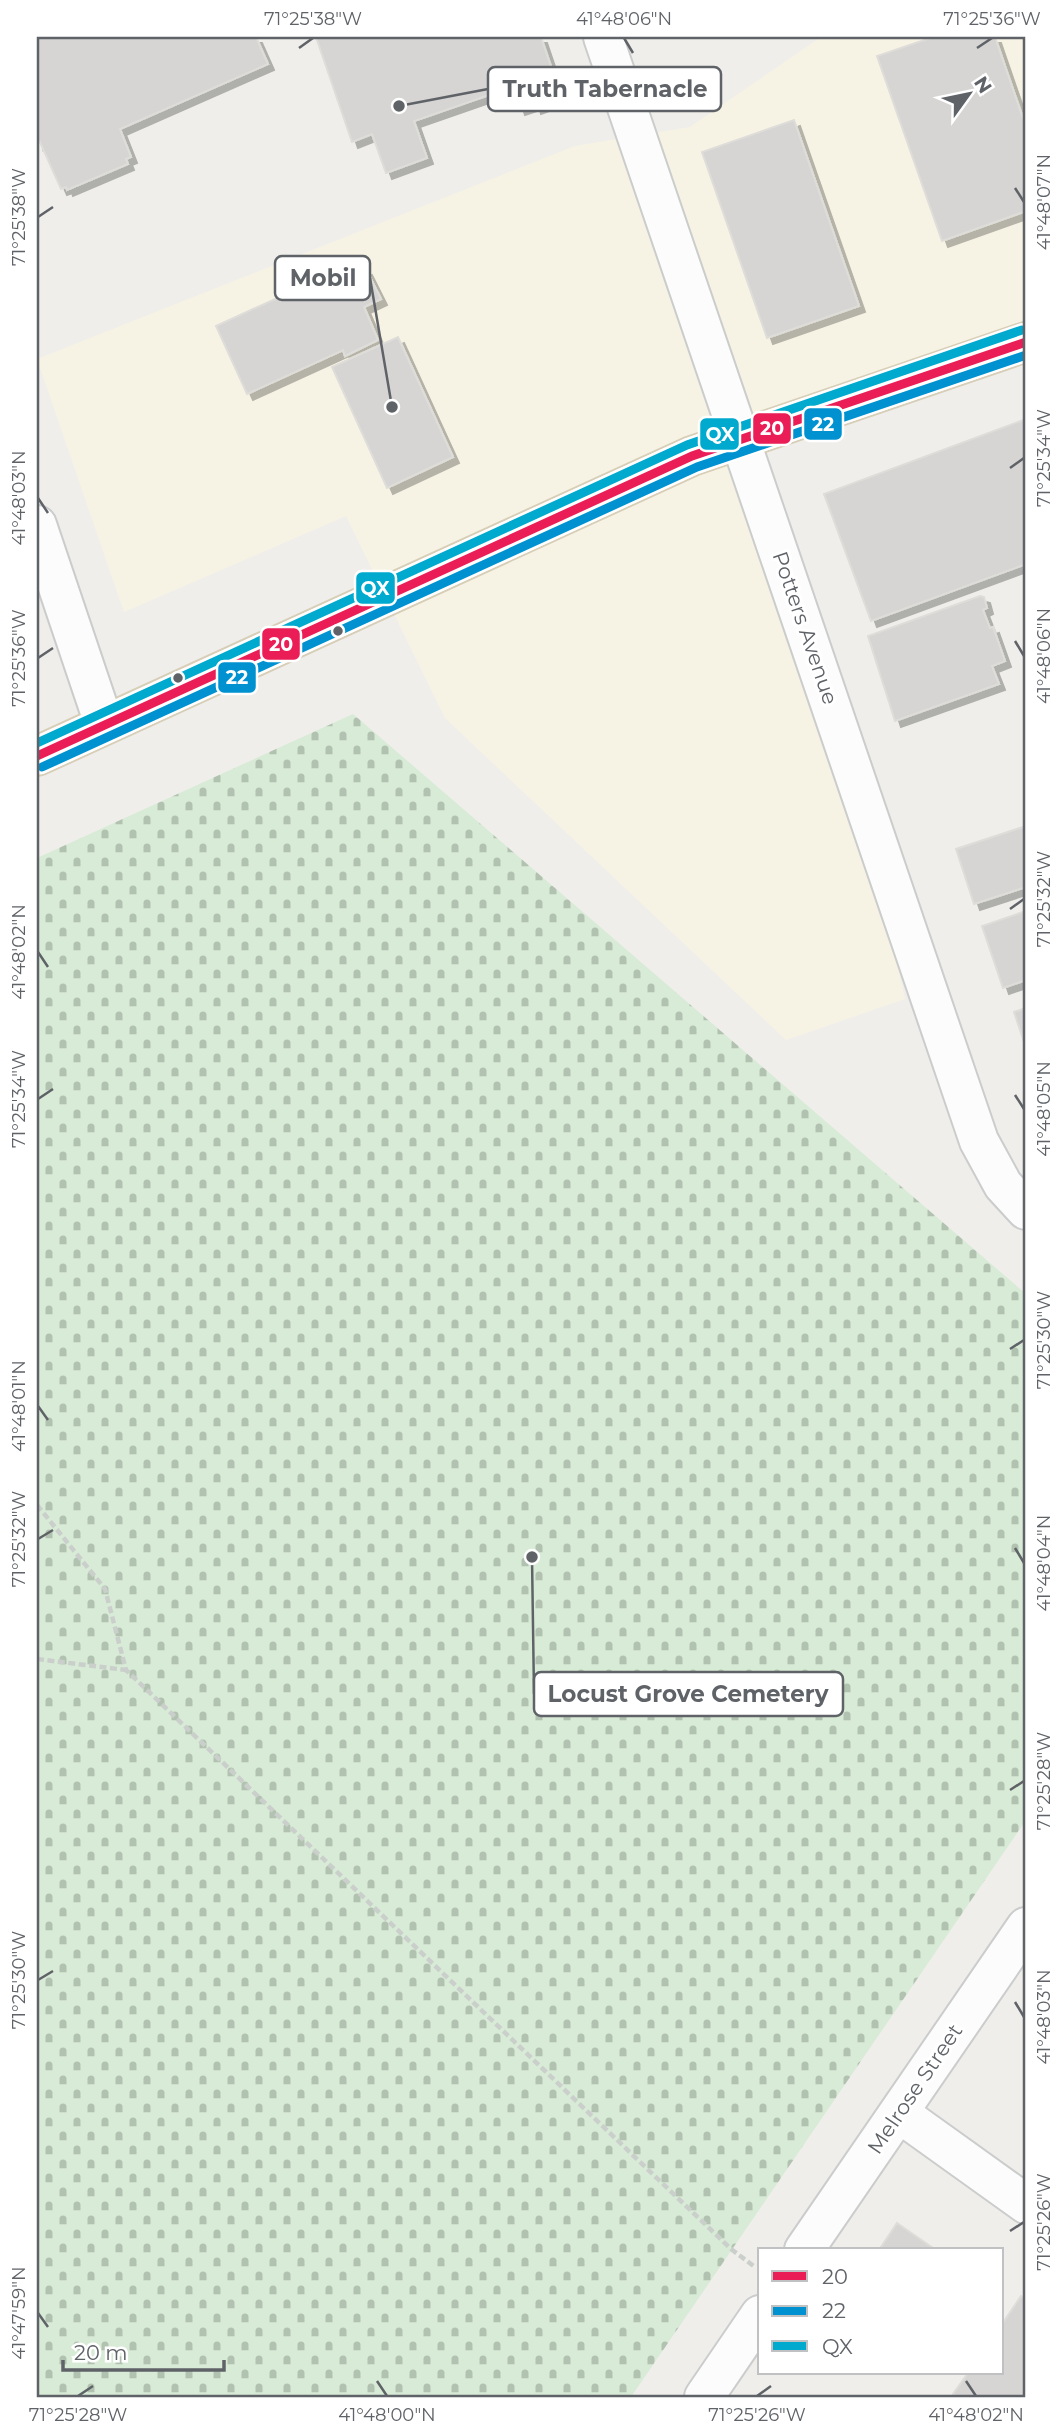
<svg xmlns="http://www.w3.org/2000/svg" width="1063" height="2434" font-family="Montserrat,sans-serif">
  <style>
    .commercial { fill: #f7f3e4 }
    .cemetery { fill: url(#cemetery-stones) }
    .building { fill: #d6d5d3; stroke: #deddd9; stroke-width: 2; filter: url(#shadow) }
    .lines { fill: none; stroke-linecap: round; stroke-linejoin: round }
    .minor-casing { stroke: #cbcccc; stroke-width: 42 }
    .primary-casing { stroke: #d7ceb8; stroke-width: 42 }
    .path { stroke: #cacfcc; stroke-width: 4.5; stroke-dasharray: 7 3.5; stroke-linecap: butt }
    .minor { stroke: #fdfcfc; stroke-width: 38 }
    .primary { stroke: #f4f2e9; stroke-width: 38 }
    .bus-1-casing { stroke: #fff; stroke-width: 14 }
    .bus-2-casing { stroke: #fff; stroke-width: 14 }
    .bus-3-casing { stroke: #fff; stroke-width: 14 }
    .bus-1 { stroke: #ea1d57; stroke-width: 9 }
    .bus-2 { stroke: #0092d0; stroke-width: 9 }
    .bus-3 { stroke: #00a9ce; stroke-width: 9 }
    .ticks { fill: none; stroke: #5f6368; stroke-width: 2.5 }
    .bus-dot { fill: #5f6368; stroke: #fff; stroke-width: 2.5 }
    .labels { text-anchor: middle; stroke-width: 6; stroke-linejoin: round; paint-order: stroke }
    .street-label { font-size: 21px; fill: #5f6368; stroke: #fff }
    .leader { fill: none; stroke: #5f6368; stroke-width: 2.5 }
    .callout-dot { fill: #5f6368; stroke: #fff; stroke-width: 2.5 }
    .callout { fill: #fff; stroke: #5f6368; stroke-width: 2.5 }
    .callout-label { font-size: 23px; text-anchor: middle; font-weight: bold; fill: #5f6368 }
    .line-badge { stroke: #fff; stroke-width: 2.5 }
    .badge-label { font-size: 19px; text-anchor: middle; font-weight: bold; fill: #fff }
    .neatline { fill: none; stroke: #5f6368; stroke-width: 2.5 }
    .ticks-label { font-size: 18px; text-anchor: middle; fill: #5f6368 }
  </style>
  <defs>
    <pattern id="cemetery-stones" width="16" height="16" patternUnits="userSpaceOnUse" patternTransform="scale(1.75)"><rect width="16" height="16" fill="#d8ebd6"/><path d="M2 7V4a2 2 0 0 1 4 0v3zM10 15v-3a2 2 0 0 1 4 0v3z" fill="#b2c2b1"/></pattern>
    <filter id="shadow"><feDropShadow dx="6" dy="6" stdDeviation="0" flood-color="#0004"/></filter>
  </defs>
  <rect width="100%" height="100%" fill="#efeeea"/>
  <path class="commercial" d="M821,37H1026V360L742,456L738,472L897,964L905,999L786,1040L445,718L346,516L124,612L37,359L575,146L690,127Z"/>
  <path class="cemetery" d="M353,714L1026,1294V1820L631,2397H37V858Z"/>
  <g class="building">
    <path d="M37,37H256L268,64L120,129L131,157L126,159L128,164L67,190L66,187L61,189L40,142L37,144Z"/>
    <path d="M316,37H541L561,96L557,97L558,100L535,108L534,104L519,109L512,87L414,121L427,158L386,173L372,134L352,142Z"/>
    <path d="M933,37H995L1026,127V211L942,241L877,56Z"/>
    <path d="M794,120L859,306L767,338L702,152Z"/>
    <path d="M345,267L349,277L366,269L381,299L364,307L378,340L345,356L343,350L247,394L216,326Z"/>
    <path d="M398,337L453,457L387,488L332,367Z"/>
    <path d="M1026,419V564L871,621L824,494Z"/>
    <path d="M980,596L984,597L987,608L983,610L990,628L993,627L1005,661L992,666L999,684L895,721L868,636Z"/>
    <path d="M1026,826V887L974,904L956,849Z"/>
    <path d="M1026,911V980L1003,988L982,926Z"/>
    <path d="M1026,1008V1048L1014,1012Z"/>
    <path d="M897,2223L936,2250H879Z"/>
    <path d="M1021,2296L1026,2300V2397H958L953,2394L968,2373H1002V2324Z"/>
  </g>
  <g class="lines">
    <defs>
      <g id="minor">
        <path d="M603,37L979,1141L1003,1185L1026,1210"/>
        <path d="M37,525L104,724"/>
        <path d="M899,2113L1026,2204"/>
        <path d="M804,2250L1026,1927"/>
        <path d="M704,2397L760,2315"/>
      </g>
      <path id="primary" d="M37,756L692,456L1026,342"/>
    </defs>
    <use href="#minor" class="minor-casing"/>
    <use href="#primary" class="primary-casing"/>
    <g class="path">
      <path d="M37,1505L105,1589L126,1670L731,2249L755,2267"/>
      <path d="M37,1659L126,1670"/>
    </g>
    <use href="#minor" class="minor"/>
    <use href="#primary" class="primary"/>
    <defs>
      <path id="bus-1" d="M37,756L692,456L1026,342"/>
      <path id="bus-2" d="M42,767L697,467L1026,355"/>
      <path id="bus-3" d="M37,743L687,445L1022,330"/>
    </defs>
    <use href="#bus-1" class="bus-1-casing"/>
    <use href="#bus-2" class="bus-2-casing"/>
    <use href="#bus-3" class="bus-3-casing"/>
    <use href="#bus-1" class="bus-1"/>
    <use href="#bus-2" class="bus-2"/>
    <use href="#bus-3" class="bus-3"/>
  </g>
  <path class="ticks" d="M624,38L633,53M299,48L313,38M977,48L992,38M1015,188L1024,202M38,217L53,207M1010,468L1024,458M38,498L48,513M1015,641L1024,656M38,658L53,648M1010,909L1024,899M38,952L48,967M1015,1095L1024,1109M38,1099L53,1089M1010,1349L1024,1340M38,1406L48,1420M38,1539L53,1530M1015,1548L1024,1563M1010,1790L1024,1781M38,1980L53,1971M1015,2002L1024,2017M1010,2231L1024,2222M38,2313L48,2327M377,2381L387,2396M966,2381L976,2396M78,2396L93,2386M757,2396L771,2386"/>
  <g class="bus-dot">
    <circle cx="338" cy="631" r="6"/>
    <circle cx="178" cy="678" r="6"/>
  </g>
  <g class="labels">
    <g class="street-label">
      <text transform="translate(805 628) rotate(71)" y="7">Potters Avenue</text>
      <text transform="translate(915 2089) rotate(-56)" y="7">Melrose Street</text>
    </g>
  </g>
  <path class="leader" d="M399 106L488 89M392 407L370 278M532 1557L534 1694"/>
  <g class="callout-dot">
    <circle cx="399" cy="106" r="7"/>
    <circle cx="392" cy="407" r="7"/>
    <circle cx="532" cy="1557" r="7"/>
  </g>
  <g class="callout">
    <rect x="488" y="67" width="233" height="44" rx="7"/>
    <rect x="275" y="256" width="95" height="44" rx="7"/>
    <rect x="534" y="1672" width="309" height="44" rx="7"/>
  </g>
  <g class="callout-label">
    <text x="605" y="97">Truth Tabernacle</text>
    <text x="323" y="286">Mobil</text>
    <text x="688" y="1702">Locust Grove Cemetery</text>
  </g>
  <g class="line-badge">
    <rect x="803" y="407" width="40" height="34" rx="7" fill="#0092d0"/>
    <rect x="752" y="412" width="40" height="33" rx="7" fill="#ea1d57"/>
    <rect x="699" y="417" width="41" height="34" rx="7" fill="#00a9ce"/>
    <rect x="355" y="571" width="41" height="34" rx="7" fill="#00a9ce"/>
    <rect x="261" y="627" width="40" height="34" rx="7" fill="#ea1d57"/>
    <rect x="217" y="661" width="40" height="33" rx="7" fill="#0092d0"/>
  </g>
  <g class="badge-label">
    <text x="823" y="431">22</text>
    <text x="772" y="435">20</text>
    <text x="720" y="441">QX</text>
    <text x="375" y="595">QX</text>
    <text x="281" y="651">20</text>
    <text x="237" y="684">22</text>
  </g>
  <rect width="1063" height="2434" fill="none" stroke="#ffffff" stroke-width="77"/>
  <rect x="758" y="2248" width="245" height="126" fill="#ffffff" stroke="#bfc1c3" stroke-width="2"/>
  <rect x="772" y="2271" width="35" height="10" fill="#ea1d57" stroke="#bfc1c3" stroke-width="2"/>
  <text x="822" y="2284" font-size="21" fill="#5f6368">20</text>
  <rect x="772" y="2306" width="35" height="10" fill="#0092d0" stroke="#bfc1c3" stroke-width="2"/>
  <text x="822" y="2318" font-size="21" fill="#5f6368">22</text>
  <rect x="772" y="2341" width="35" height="10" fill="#00a9ce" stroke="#bfc1c3" stroke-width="2"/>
  <text x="822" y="2354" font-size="21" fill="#5f6368">QX</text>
  <g transform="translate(969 94) rotate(57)" stroke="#ffffff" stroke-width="5" paint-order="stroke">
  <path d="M0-5L12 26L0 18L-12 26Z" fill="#5f6368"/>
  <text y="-10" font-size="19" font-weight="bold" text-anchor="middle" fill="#5f6368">N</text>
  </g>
  <path d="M63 2360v10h161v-10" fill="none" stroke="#5f6368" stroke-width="3.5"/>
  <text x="74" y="2360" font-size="21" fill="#5f6368" stroke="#ffffff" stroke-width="5" paint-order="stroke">20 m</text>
  <rect x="38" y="38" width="986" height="2358" class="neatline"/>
  <g class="ticks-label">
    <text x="313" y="25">71°25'38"W</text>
    <text x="624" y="25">41°48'06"N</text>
    <text x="992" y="25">71°25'36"W</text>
    <text transform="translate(1044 202) rotate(-90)" y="6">41°48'07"N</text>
    <text transform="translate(19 217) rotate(-90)" y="6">71°25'38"W</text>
    <text transform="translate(1044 458) rotate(-90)" y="6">71°25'34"W</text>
    <text transform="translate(19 498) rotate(-90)" y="6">41°48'03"N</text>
    <text transform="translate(1044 656) rotate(-90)" y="6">41°48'06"N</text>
    <text transform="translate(19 658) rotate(-90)" y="6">71°25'36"W</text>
    <text transform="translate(1044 899) rotate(-90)" y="6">71°25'32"W</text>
    <text transform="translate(19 952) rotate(-90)" y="6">41°48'02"N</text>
    <text transform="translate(19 1099) rotate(-90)" y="6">71°25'34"W</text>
    <text transform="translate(1044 1109) rotate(-90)" y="6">41°48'05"N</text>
    <text transform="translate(1044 1340) rotate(-90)" y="6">71°25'30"W</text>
    <text transform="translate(19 1406) rotate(-90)" y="6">41°48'01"N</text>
    <text transform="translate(19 1539) rotate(-90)" y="6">71°25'32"W</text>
    <text transform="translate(1044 1563) rotate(-90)" y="6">41°48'04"N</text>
    <text transform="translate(1044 1781) rotate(-90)" y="6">71°25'28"W</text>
    <text transform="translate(19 1980) rotate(-90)" y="6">71°25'30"W</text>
    <text transform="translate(1044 2017) rotate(-90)" y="6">41°48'03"N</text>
    <text transform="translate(1044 2222) rotate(-90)" y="6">71°25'26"W</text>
    <text transform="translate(19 2313) rotate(-90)" y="6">41°47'59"N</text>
    <text x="78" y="2421">71°25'28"W</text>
    <text x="387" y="2421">41°48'00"N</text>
    <text x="757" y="2421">71°25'26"W</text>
    <text x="976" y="2421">41°48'02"N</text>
  </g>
</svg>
